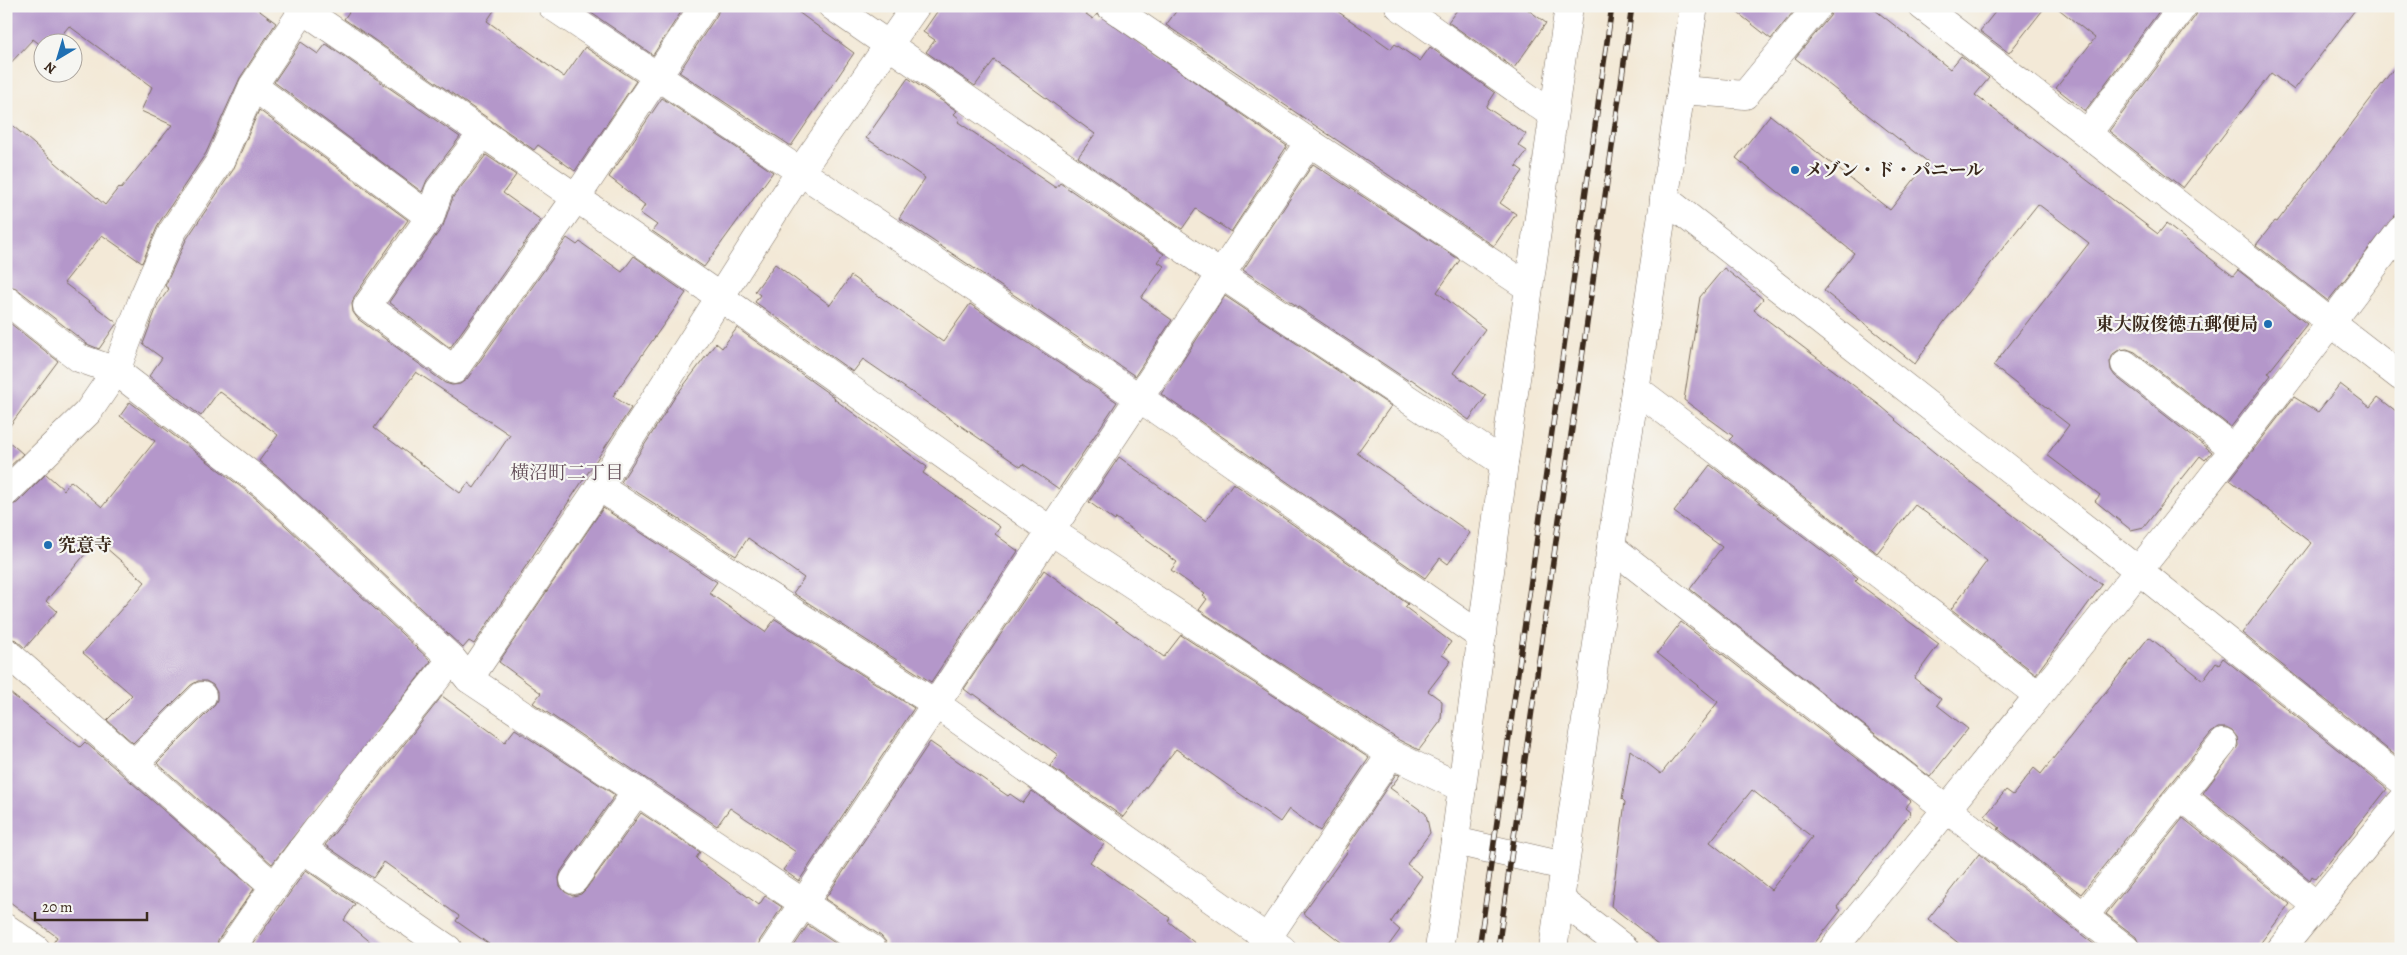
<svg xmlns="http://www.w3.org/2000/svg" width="2407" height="955" font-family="Alegreya,'Noto Serif JP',serif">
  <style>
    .building { fill: #b497ca; fill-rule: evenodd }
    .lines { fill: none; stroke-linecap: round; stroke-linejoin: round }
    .minor-casing { stroke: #7b6d5f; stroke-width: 29 }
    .minor { stroke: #fff; stroke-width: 28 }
    .rail-casing { stroke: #3b2a1e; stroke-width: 5.5 }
    .rail { stroke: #f6f6f2; stroke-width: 4; stroke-dasharray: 11; stroke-linecap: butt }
    .poi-dot { fill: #1f6fb2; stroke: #f6f6f2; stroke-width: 2 }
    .labels { text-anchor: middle; stroke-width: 4.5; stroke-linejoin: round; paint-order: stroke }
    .poi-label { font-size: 18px; font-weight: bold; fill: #3b2a1e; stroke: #f6f6f2; text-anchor: start }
    .neighbourhood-label { font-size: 19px; fill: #65505a; stroke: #f6f6f2 }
  </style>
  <rect width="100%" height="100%" fill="#f6f6f2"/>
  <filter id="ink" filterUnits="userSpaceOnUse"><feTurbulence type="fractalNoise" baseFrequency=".02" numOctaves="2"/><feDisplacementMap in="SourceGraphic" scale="10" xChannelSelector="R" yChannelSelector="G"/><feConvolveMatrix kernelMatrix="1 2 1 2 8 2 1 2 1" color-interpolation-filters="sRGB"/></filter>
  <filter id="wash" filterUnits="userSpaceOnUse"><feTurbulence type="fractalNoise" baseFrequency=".0096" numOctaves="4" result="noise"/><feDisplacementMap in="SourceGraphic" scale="20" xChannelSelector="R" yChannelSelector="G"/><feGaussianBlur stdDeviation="1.12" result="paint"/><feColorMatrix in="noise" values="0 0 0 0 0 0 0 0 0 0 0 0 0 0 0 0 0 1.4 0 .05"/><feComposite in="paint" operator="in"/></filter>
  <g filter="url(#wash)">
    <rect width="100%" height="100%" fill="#f3e9d7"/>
    <g id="blocks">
      <g class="building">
        <path d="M6,6H253L276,23L240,78L206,153L159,223L142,263L102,235L64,283L117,323L99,349L87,344L16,288L6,285V120L105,205L119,187L121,189L172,125L141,111L152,87L69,26L56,42H42V46L33,39L6,68Z"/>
        <path d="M353,6H497L487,21L564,77L585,47L636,81L575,171L538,145L534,150L344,19Z"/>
        <path d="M581,6H685L653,55Z"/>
        <path d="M720,6H790L854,53L791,146L679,72L717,15Z"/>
        <path d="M941,6H1075L1093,19L1097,14L1287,146L1231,232L1196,209L1182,229L1078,157L1095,134L994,60L975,86L926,52L935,40L923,32Z"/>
        <path d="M1180,6H1330L1391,49L1395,44L1420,61L1430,47L1495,93L1486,107L1526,134L1518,145L1527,151L1516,166L1523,171L1500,203L1516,214L1494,246L1166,25Z"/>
        <path d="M1460,6H1523L1546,23L1514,68L1448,22Z"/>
        <path d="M1729,6H1798L1771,39Z"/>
        <path d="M1833,6H1870L1950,69L1961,56L1989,78L1975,95L2158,234L2166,224L2233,276L2238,270L2307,324L2268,373L2271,375L2231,427L2135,352L2127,349L2119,350L2113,354L2110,362L2111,370L2115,376L2212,452L2205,460L2200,456L2144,527L2131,530L2095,501L2100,495L2047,455L2069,425L1993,366L2089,243L2038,204L1944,322L1915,364L1824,291L1854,253L1736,158L1770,115L1890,210L1928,162L1795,58L1830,16Z"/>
        <path d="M2000,6H2046L2009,53L1980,31Z"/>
        <path d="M2055,6H2163L2085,111L2056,88L2095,38Z"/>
        <path d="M2198,6H2358L2294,90L2271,73L2183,188L2109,131L2196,15Z"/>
        <path d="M301,42L318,54L326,44L460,137L427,180L422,192L274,82Z"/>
        <path d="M2401,59V208L2328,301L2256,245L2275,221L2277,222Z"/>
        <path d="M908,78L957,111L954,114L960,119L958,122L1056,188L1060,183L1164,254L1158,262L1164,266L1141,298L1172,320L1135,376L899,218L925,178L866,138Z"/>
        <path d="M662,98L773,172L704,267L652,231L657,225L640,213L645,205L609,177Z"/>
        <path d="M259,110L408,220L354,297L352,304L353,312L358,319L445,383L452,385L460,384L467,379L567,238L577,245L580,242L622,272L634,256L686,293L613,396L631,408L474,644L469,641L463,648L279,477L259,461L278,435L219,391L201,416L149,376L162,358L143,344L158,304L169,289L165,286L186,240L233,170ZM416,372L510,435L474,488L468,483L460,493L374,428Z"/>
        <path d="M486,155L516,175L503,193L541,220L450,348L389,302L443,226L453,197Z"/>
        <path d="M1313,164L1460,260L1437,292L1485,329L1453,373L1486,396L1469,420L1411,379L1409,381L1243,270Z"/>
        <path d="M775,264L830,305L851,276L943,342L970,304L1117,402L1059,489L1023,464L1021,467L863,359L853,372L755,302L760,295L755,291Z"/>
        <path d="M1724,268L1763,299L1754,310L1882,407L1896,419L1895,420L1968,480L2102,585L2036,674L1951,609L1987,561L1936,520L1915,505L1877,553L1729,440L1733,436L1684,400L1700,297Z"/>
        <path d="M1225,296L1391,406L1357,453L1470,533L1448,564L1440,558L1425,578L1161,394Z"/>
        <path d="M6,320L58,361L6,431Z"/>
        <path d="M737,328L835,398L834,399L927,467L923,473L1000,527L995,534L1018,551L931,682L793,593L804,578L748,538L736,556L621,482L675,397L716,343L722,348Z"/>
        <path d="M2340,384L2370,407L2378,397L2401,415V760L2242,633L2311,543L2230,480L2294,397L2318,412Z"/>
        <path d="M130,402L258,500L431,661L272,864L157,763L213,707L217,700V692L213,685L206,681H198L191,685L133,743L107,720L132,695L83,653L145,582L97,540L46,601L57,611L25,648L16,640L6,637V507L17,503L46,474L64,490L71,481L102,507L155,441L120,416Z"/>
        <path d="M6,439L23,454L6,470Z"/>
        <path d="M1119,457L1206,521L1233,483L1408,604L1405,607L1451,642L1442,655L1451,661L1428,691L1442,701L1441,721L1419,750L1399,740L1199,610L1207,599L1203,596L1205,594L1171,570L1177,562L1116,518L1115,521L1089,502Z"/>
        <path d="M1710,465L1858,578L1855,581L1939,644L1914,678L1941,699L1937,705L1968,729L1930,777L1690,589L1722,547L1674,512Z"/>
        <path d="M603,508L717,582L709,593L765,632L775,619L914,708L799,881L783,870L796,852L730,808L717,826L533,703L541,693L499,662Z"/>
        <path d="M1044,570L1164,657L1181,635L1369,758L1320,831L1289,809L1280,822L1176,749L1123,817L1050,766L1058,755L974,694L972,695L964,689Z"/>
        <path d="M1681,622L1911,801L1905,808L1911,813L1837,907L1841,910L1810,949H1665L1611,906L1625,802L1622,799L1630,750L1661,774L1718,702L1657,653ZM1752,790L1812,837L1771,890L1710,842Z"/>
        <path d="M2149,637L2203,680L2216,662L2219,664L2223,658L2387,789L2316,879L2312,876L2310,880L2203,793L2238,746L2237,737L2232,731L2226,728H2218L2211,733L2081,894L1998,829L2000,828L1985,816L2006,790L2013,795L2034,768L2041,774Z"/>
        <path d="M6,690L80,747L85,742L254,889L218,940L216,949H51V946L57,937L6,899Z"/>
        <path d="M442,696L505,742L515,729L615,795L561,871L559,878L560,886L565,892L573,896L581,894L586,889L641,813L700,852L696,858L700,862L759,905L765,896L782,907L760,940L757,949H496L456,921L459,916L384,862L373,878L325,845Z"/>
        <path d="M930,742L1008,796L1010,794L1023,803L1032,791L1105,843L1090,862L1170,918L1168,921L1202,949H887L886,942L881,936L825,899Z"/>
        <path d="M1396,774L1400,775L1390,788L1426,814L1430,833L1407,864L1422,876L1391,922L1400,930L1386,949H1350L1303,913L1348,851L1346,849Z"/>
        <path d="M2183,818L2290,904L2256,949H2141L2136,937L2106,914Z"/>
        <path d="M1979,854L2100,949H1966L1928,919Z"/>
        <path d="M306,870L355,904L344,920L379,949H250Z"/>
        <path d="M808,925L844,949H792Z"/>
      </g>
    </g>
  </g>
  <g filter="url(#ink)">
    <use href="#blocks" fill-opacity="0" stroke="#7b6d5f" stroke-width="1"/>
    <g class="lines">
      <defs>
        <g id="minor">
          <path d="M298,6L720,297L1051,531L1391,754L1462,788"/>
          <path d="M552,6L1138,397L1482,637"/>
          <path d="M832,6L1220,274L1504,463"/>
          <path d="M1110,6L1309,142L1528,287"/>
          <path d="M1399,6L1553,115"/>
          <path d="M1922,6L2401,377"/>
          <path d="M253,86L430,217"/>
          <path d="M1681,90L1745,95L1818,6"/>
          <path d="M483,133L439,190L430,217L367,306L454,370L576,198L704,6"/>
          <path d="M2087,134L2183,6"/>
          <path d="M1664,198L2138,570L2401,780"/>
          <path d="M6,300L79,358L116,371L268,488L452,659L469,679L872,949"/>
          <path d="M2125,364L2233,448"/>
          <path d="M1635,388L2038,695"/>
          <path d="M599,487L936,704L1282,949"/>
          <path d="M6,492L88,412L116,371L144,296L172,232L220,161L253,86L306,6"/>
          <path d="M1611,547L2126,949"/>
          <path d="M6,652L275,887"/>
          <path d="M469,679L599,487L799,173L916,6"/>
          <path d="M134,764L202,696"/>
          <path d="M2181,796L2316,905"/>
          <path d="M303,849L448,949"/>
          <path d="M1564,866L1455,841L1504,463L1569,6"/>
          <path d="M574,880L637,791"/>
          <path d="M1561,900L1625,949"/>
          <path d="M2084,916L2223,743"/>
          <path d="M6,928L36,949"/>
          <path d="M231,949C298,848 377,754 452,659"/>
          <path d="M773,949L1309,142"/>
          <path d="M1260,949L1391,754"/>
          <path d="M1439,949L1455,841"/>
          <path d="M1553,949L1611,547L1694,6"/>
          <path d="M1833,949C2026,712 2219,475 2401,230"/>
          <path d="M2281,949L2401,802"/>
        </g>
      </defs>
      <use href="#minor" class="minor-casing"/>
      <use href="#minor" class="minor"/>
      <defs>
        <g id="rail">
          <path d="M1479,949L1612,6"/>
          <path d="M1498,949L1632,6"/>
        </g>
      </defs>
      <use href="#rail" class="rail-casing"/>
      <use href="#rail" class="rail"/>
    </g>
  </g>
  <g class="poi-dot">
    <circle cx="1795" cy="170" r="5"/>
    <circle cx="2268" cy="324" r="5"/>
    <circle cx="48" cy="545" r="5"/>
  </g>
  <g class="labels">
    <g class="poi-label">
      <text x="1805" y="176">メゾン・ド・パニール</text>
      <text x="2258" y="330" text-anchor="end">東大阪俊徳五郵便局</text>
      <text x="58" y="551">究意寺</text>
    </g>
    <g class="neighbourhood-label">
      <text x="567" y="479">横沼町二丁目</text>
    </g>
  </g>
  <rect width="2407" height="955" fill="none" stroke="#f6f6f2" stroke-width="25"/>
  <g transform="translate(58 58) rotate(218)"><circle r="24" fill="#f6f6f2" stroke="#aba49d"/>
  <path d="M0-4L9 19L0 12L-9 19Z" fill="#1f6fb2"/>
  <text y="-8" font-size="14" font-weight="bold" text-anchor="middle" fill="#3b2a1e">N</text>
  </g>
  <path d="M35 912v8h112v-8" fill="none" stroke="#3b2a1e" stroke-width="2.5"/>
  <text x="42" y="912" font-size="15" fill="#3b2a1e" stroke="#f6f6f2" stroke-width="4" paint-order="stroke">20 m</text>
</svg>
